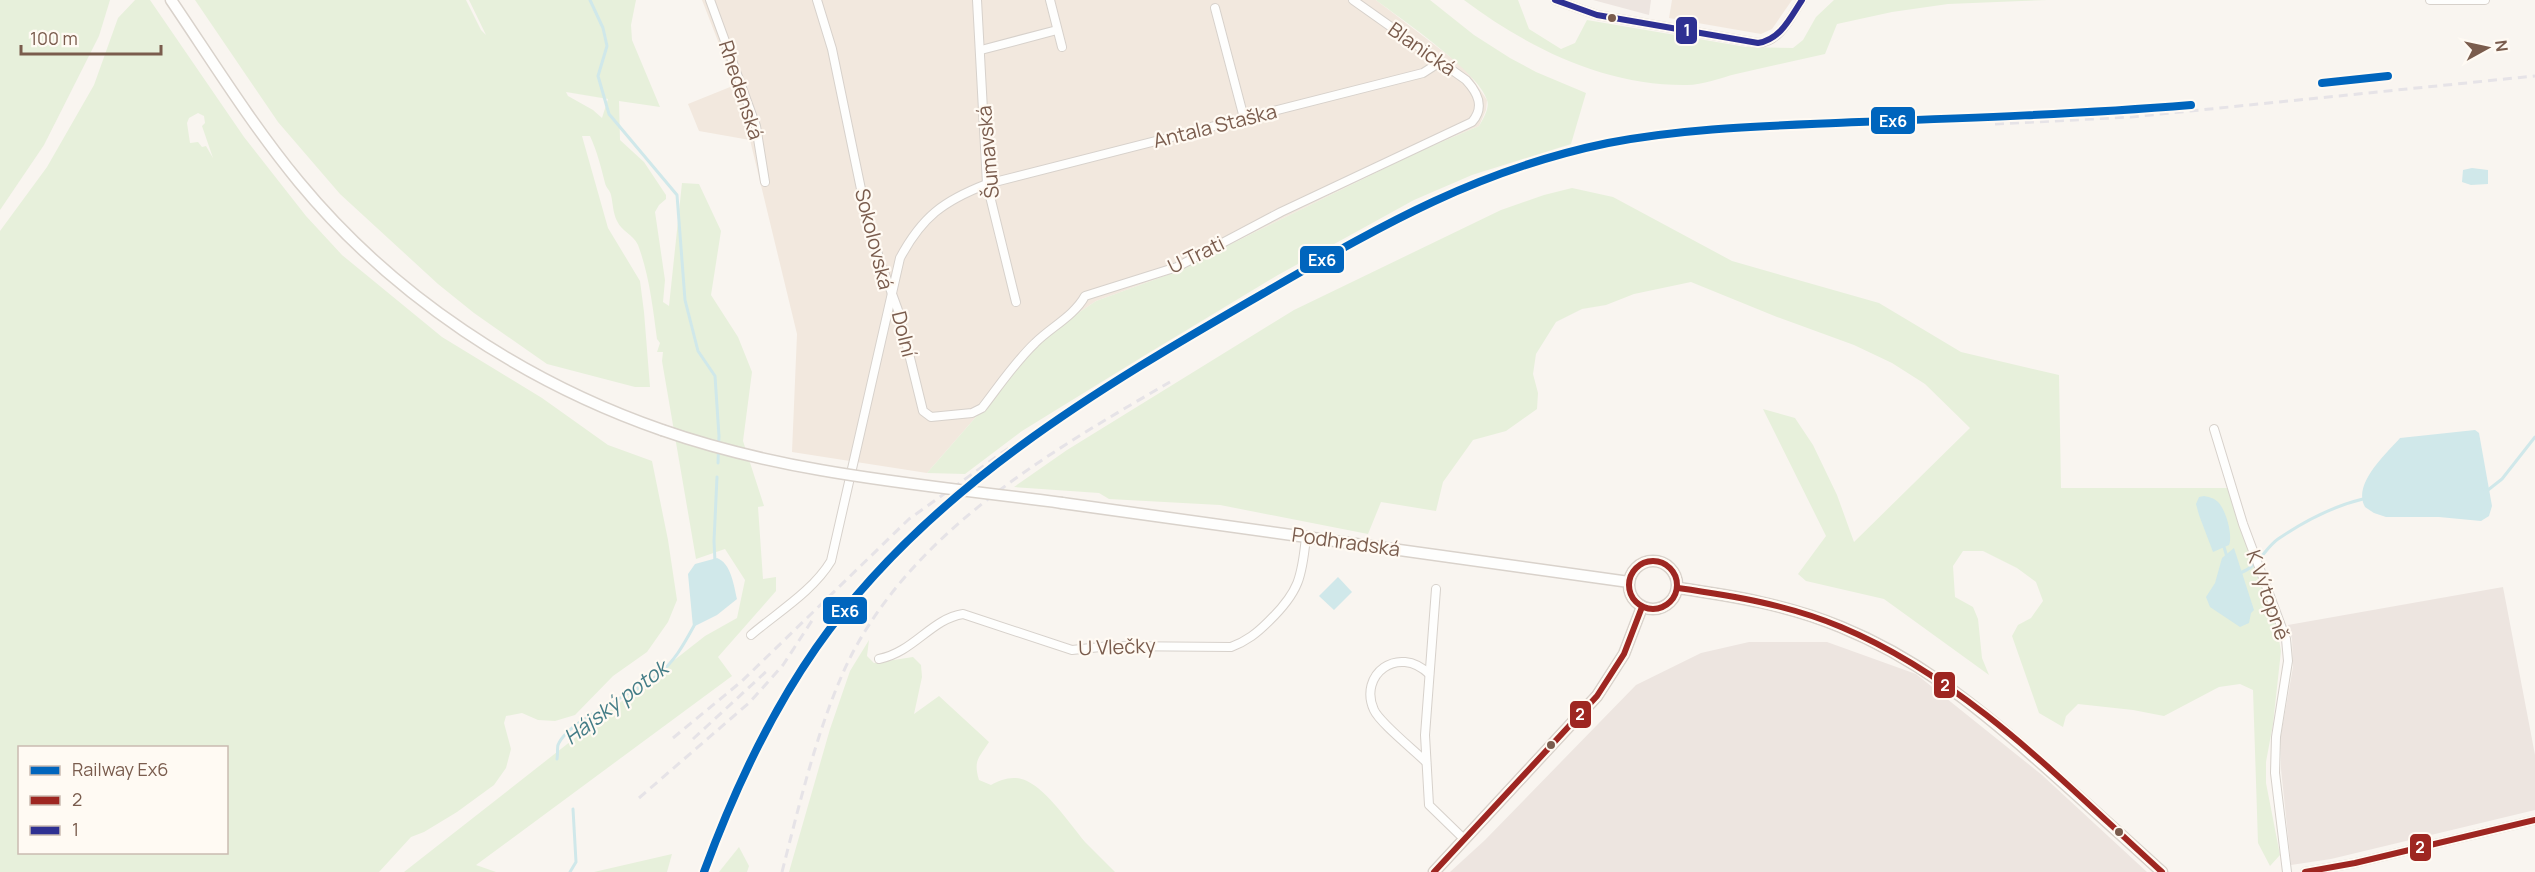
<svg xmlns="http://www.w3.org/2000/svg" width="2535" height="872" font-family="Manrope,sans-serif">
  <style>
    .residential { fill: #f2e8de }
    .industrial { fill: #ede5e0 }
    .green { fill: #e7f0db; fill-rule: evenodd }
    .water { fill: #d0e8ea }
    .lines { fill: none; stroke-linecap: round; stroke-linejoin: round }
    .stream { stroke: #d0e8ea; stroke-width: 3 }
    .street-casing { stroke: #d7d1cb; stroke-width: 10 }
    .secondary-casing { stroke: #d9d2cb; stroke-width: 13 }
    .street { stroke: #fefefd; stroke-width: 8 }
    .secondary { stroke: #fefefd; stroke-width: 10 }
    .rail { stroke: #e6e3e7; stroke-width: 3; stroke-dasharray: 9 6; stroke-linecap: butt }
    .secondary-bridge-casing { stroke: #d9d2cb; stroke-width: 13; stroke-linecap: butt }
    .secondary-bridge { stroke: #fefefd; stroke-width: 10 }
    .bus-1-casing { stroke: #fffaf3; stroke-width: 10 }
    .bus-2-casing { stroke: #fffaf3; stroke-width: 10 }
    .bus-1 { stroke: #9e2621; stroke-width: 6 }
    .bus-2 { stroke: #2e3092; stroke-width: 6 }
    .rail-1-casing { stroke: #fffaf3; stroke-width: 12 }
    .rail-1 { stroke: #0065bd; stroke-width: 8 }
    .bus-dot { fill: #7a5c4d; stroke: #fffaf3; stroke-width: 2 }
    .labels { text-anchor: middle; stroke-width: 4.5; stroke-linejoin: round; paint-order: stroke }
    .street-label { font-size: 20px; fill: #7a5c4d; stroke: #fffaf3 }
    .water-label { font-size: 21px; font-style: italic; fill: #437c86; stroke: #fffaf3 }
    .line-badge { stroke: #fffaf3; stroke-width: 2 }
    .badge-label { font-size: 16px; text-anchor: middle; font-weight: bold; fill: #fff }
  </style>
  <rect width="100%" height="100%" fill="#f9f5f0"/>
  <g class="residential">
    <path d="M702,0H1376L1466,69L1487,100L1486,110L1479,126L1420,151L1170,274L1096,301L1050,332L927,473L792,452L797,334L750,140L699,131L688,104L735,85Z"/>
    <path d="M1672,0H1792L1772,29L1761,34L1669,18Z"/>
  </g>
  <g class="industrial">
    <path d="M1593,0H1651L1649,15Z"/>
    <path d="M2503,587L2535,755V810L2331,859L2291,865L2281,769V735L2293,667L2292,639L2288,625Z"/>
    <path d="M1749,642H1827L1916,674L2042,775L2147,872H1450L1485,840L1636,685L1701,653Z"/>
  </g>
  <g class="green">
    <path d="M0,0H110L99,36L44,145L0,210Z"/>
    <path d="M135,0H150L244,137L306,216L342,255L442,337L542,398L608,445L652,461L668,540L677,600L668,622L647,652L613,676L575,715L555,721L538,720L522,713L506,716L504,723L511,749L506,768L494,785L457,812L424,832L411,837L379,872H0V231L47,167L94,85L118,18ZM198,113L204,116L205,123L202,126L213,158L206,146L202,147L198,142L190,143L187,123L189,118ZM20,748H226V852H20Z"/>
    <path d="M195,0H466L481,30L486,35L469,0H636L631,25L632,40L660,107L619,101L620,140L644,162L666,195V199L659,205L655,212L665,280L663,302L669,306L682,183L699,184L721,231L711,295L738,337L752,372L743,441L764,506L758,507L763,579L776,577V591L718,657L732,676L476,865L496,872H404L705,636L737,618L745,580L725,549L696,559L662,361L663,352H657L660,343L657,339C653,308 649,274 638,245C633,234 622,232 617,221C613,213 613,204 611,195C610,190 606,188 605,183C601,167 597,151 590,136H582L608,228L640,281L644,312L650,387H635L547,364L474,313L438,284L340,194L278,122ZM566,92L608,99L602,118L593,110L568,96Z"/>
    <path d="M1376,0H1430L1474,35L1510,58L1536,72L1586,93L1571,144L1472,175L1414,200L1278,275L1142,357L1022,431L965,474L927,473L1050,332L1096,301L1170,274L1420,151L1479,126C1483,119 1490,108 1487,100C1479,72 1401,19 1376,0Z"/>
    <path d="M1464,0H1518L1529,29L1561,49L1575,43L1587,20L1746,47L1793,48L1803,40L1816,17L1834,0H2047L1948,4L1892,12L1837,24L1825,54C1795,61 1765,67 1736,74C1720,78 1703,85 1687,85C1605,86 1528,48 1464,0Z"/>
    <path d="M1572,188L1613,197L1732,261L1879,303L1961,352L2059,375L2061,488H2228L2276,623L2281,651L2273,724L2266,762V783L2280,855L2270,866L2258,843L2253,690L2240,684L2219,687L2164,716L2133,710L2078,704L2066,716L2063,727L2039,713L2012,636L2018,625L2031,618L2043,601L2036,582L2017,568L1983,551H1963L1953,566L1955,597L1973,607L1978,619L1982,658L1989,675L1884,599L1806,581L1798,574L1826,536L1763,409L1795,418L1813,445L1837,495L1854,542L1970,428L1925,384L1892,363L1854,345L1777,317L1691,282L1634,294L1606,305L1582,309L1556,322L1536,354L1533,374L1538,393L1537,409L1506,431L1473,440L1443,482L1436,511L1381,502L1368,534L1220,505L1109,499L1099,493L1014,487L1067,450L1294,310L1501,210L1544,195Z"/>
    <path d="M869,640L867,656L874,663L913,657L921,665L922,677L914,714L939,696L989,742C979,758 973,760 979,780L991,785C1002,779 1014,775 1027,781C1048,791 1070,824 1085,842C1095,852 1105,862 1115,872H789L830,729L850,671Z"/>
    <path d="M739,847L749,866L747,872H719Z"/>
    <path d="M672,854L667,872H594Z"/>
  </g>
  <g class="water">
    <path d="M2472,168L2488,170V184L2471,185L2462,182L2463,170Z"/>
    <path d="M2475,430L2479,433L2492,506L2489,516L2481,521L2439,517H2386L2374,513L2365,507C2352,484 2386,454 2400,438Z"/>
    <path d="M2204,496C2209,497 2214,498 2218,502C2226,510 2233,535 2229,545L2213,552L2199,515L2196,504L2199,497Z"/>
    <path d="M2234,548L2254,610L2251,613L2249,623L2240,627L2210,607L2206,597L2215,583L2222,558Z"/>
    <path d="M717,558C731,563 734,586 737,599L717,615L693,627L688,574L695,564Z"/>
    <path d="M1338,577L1352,592L1334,610L1319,596Z"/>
  </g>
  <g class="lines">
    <g class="stream">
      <path d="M590,0L603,28L607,46L598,76L609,114L677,195L685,300L698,351L715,376L719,436L718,463"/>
      <path d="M2484,489L2488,490L2502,479L2535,437"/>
      <path d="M2224,547L2227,557"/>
      <path d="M715,562L714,541L717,477"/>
      <path d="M2240,573C2258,567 2265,548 2278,539C2303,522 2334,506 2363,499"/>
      <path d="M557,759C558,755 557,748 558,745C568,720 635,693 657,676C675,661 684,644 695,624"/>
      <path d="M570,872L576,862L573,809"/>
    </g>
    <defs>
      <g id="street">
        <path d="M710,0L756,126L765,182"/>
        <path d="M817,0L832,49L862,194L879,258L899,313L923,411L931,417L972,413L982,408C999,386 1015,362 1035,343C1051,327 1074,316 1085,296L1177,267L1281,212L1472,122C1485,107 1478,93 1466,80L1353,0"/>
        <path d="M977,0L987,184L1016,302"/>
        <path d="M1050,0L1062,47"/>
        <path d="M1555,0L1597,15L1758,43C1780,42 1791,16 1802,0"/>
        <path d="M2430,0H2485"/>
        <path d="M1215,8L1244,118"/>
        <path d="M981,50L1057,30"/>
        <path d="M2214,429L2243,524L2286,639L2288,661L2276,737L2275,773L2287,872"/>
        <path d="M1436,589L1425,735L1429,805L1464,839"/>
        <path d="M751,635C778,612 813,591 831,561L900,258C922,217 943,201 987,184L1423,73L1440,62"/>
        <path d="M879,659C914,652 931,619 963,614L1072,650L1110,646L1231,647C1247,641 1257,633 1269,621C1299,592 1302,577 1306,537"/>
        <path d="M1426,762C1414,750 1380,723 1374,710C1358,675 1398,644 1429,674"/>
        <path d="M2305,872L2355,863L2535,820"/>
      </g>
      <g id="secondary">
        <path d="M171,0C213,62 252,125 299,182C393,296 524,382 662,430"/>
        <path d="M1062,503L1629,582"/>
        <circle cx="1653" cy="585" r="24"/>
        <path d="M1678,588C1734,596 1788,605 1841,627C1915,657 1974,704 2033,756C2076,794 2119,833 2162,872"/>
        <path d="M1434,872L1597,696L1624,654L1642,607"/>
      </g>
    </defs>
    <use href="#street" class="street-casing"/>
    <use href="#secondary" class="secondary-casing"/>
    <use href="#street" class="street"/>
    <use href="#secondary" class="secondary"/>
    <g class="rail">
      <path d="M1995,124L2131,117L2535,76"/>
      <path d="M673,738L742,681L909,519L1003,452L1115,383"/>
      <path d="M693,739L770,668"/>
      <path d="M639,798L750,702L783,665L815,616"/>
      <path d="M782,872C800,802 820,716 853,652C920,527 1051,451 1170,382"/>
    </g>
    <defs>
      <path id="secondary-bridge" d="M662,430C790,475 929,485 1062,503"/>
    </defs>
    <use href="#secondary-bridge" class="secondary-bridge-casing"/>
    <use href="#secondary-bridge" class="secondary-bridge"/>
    <defs>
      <g id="bus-1">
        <circle cx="1653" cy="585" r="24"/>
        <path d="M1678,588C1734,596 1789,605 1841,627C1966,679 2064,783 2162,872"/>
        <path d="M1434,872L1597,696L1624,654L1642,607"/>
        <path d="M2305,872L2355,863L2535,820"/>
      </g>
      <path id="bus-2" d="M1555,0L1597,15L1758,43C1781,39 1790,18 1802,0"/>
    </defs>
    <use href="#bus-1" class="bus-1-casing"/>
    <use href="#bus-2" class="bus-2-casing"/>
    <use href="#bus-1" class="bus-1"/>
    <use href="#bus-2" class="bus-2"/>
    <defs>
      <g id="rail-1">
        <path d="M2322,83L2388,76"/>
        <path d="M704,872C733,793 768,717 816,648C927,489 1099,388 1264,293C1379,227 1476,170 1608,143C1691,127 1775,126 1859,122C1970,118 2080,114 2191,105"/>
      </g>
    </defs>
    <use href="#rail-1" class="rail-1-casing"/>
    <use href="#rail-1" class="rail-1"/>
  </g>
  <g class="bus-dot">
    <circle cx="1612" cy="18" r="5"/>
    <circle cx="1551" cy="745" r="5"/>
    <circle cx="2119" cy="832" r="5"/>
  </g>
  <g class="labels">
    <g class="street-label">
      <text transform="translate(1422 49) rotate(35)" y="7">Blanická</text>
      <text transform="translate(741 90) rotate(72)" y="7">Rhedenská</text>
      <text transform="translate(1215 126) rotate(-14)" y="7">Antala Staška</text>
      <text transform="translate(988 152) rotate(-95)" y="7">Šumavská</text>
      <text transform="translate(874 239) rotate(76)" y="7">Sokolovská</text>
      <text transform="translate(1196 255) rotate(-26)" y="7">U Trati</text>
      <text transform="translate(904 334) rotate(76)" y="7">Dolní</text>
      <text transform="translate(1346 542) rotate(8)" y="7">Podhradská</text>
      <text transform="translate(2268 595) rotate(71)" y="7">K Výtopně</text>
      <text transform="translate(1117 647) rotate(-2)" y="7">U Vlečky</text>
    </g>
    <g class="water-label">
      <text transform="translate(616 703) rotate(-37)" y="7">Hájský potok</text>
    </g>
  </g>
  <g class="line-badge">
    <rect x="1675" y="16" width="23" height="29" rx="6" fill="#2e3092"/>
    <rect x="1870" y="106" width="46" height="29" rx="6" fill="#0065bd"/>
    <rect x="1299" y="245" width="46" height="29" rx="6" fill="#0065bd"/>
    <rect x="822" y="596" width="46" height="29" rx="6" fill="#0065bd"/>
    <rect x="1933" y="671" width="23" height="28" rx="6" fill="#9e2621"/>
    <rect x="1569" y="700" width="23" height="29" rx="6" fill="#9e2621"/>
    <rect x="2409" y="833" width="23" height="29" rx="6" fill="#9e2621"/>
  </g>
  <g class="badge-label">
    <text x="1687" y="36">1</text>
    <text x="1893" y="127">Ex6</text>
    <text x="1322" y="266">Ex6</text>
    <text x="845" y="617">Ex6</text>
    <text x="1945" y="691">2</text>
    <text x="1580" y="720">2</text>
    <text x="2420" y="853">2</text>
  </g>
  <rect x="18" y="746" width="210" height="108" fill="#fffaf3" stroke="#cabbb1" stroke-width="1.5"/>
  <rect x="30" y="766" width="30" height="9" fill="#0065bd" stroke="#cabbb1" stroke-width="1.5"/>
  <text x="72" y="776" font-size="18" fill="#7a5c4d">Railway Ex6</text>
  <rect x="30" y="796" width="30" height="9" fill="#9e2621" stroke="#cabbb1" stroke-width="1.5"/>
  <text x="72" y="806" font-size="18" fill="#7a5c4d">2</text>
  <rect x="30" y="826" width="30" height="9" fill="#2e3092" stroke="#cabbb1" stroke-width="1.5"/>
  <text x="72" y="836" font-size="18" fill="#7a5c4d">1</text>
  <g transform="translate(2487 48) rotate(82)" stroke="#fffaf3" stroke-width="4.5" paint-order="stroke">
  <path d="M0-4.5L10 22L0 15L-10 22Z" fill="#7a5c4d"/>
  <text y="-9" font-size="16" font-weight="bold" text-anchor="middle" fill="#7a5c4d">N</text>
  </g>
  <path d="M21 45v9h140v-9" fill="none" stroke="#7a5c4d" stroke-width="3"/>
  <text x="30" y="45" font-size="18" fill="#7a5c4d" stroke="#fffaf3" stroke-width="4.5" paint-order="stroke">100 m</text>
</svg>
